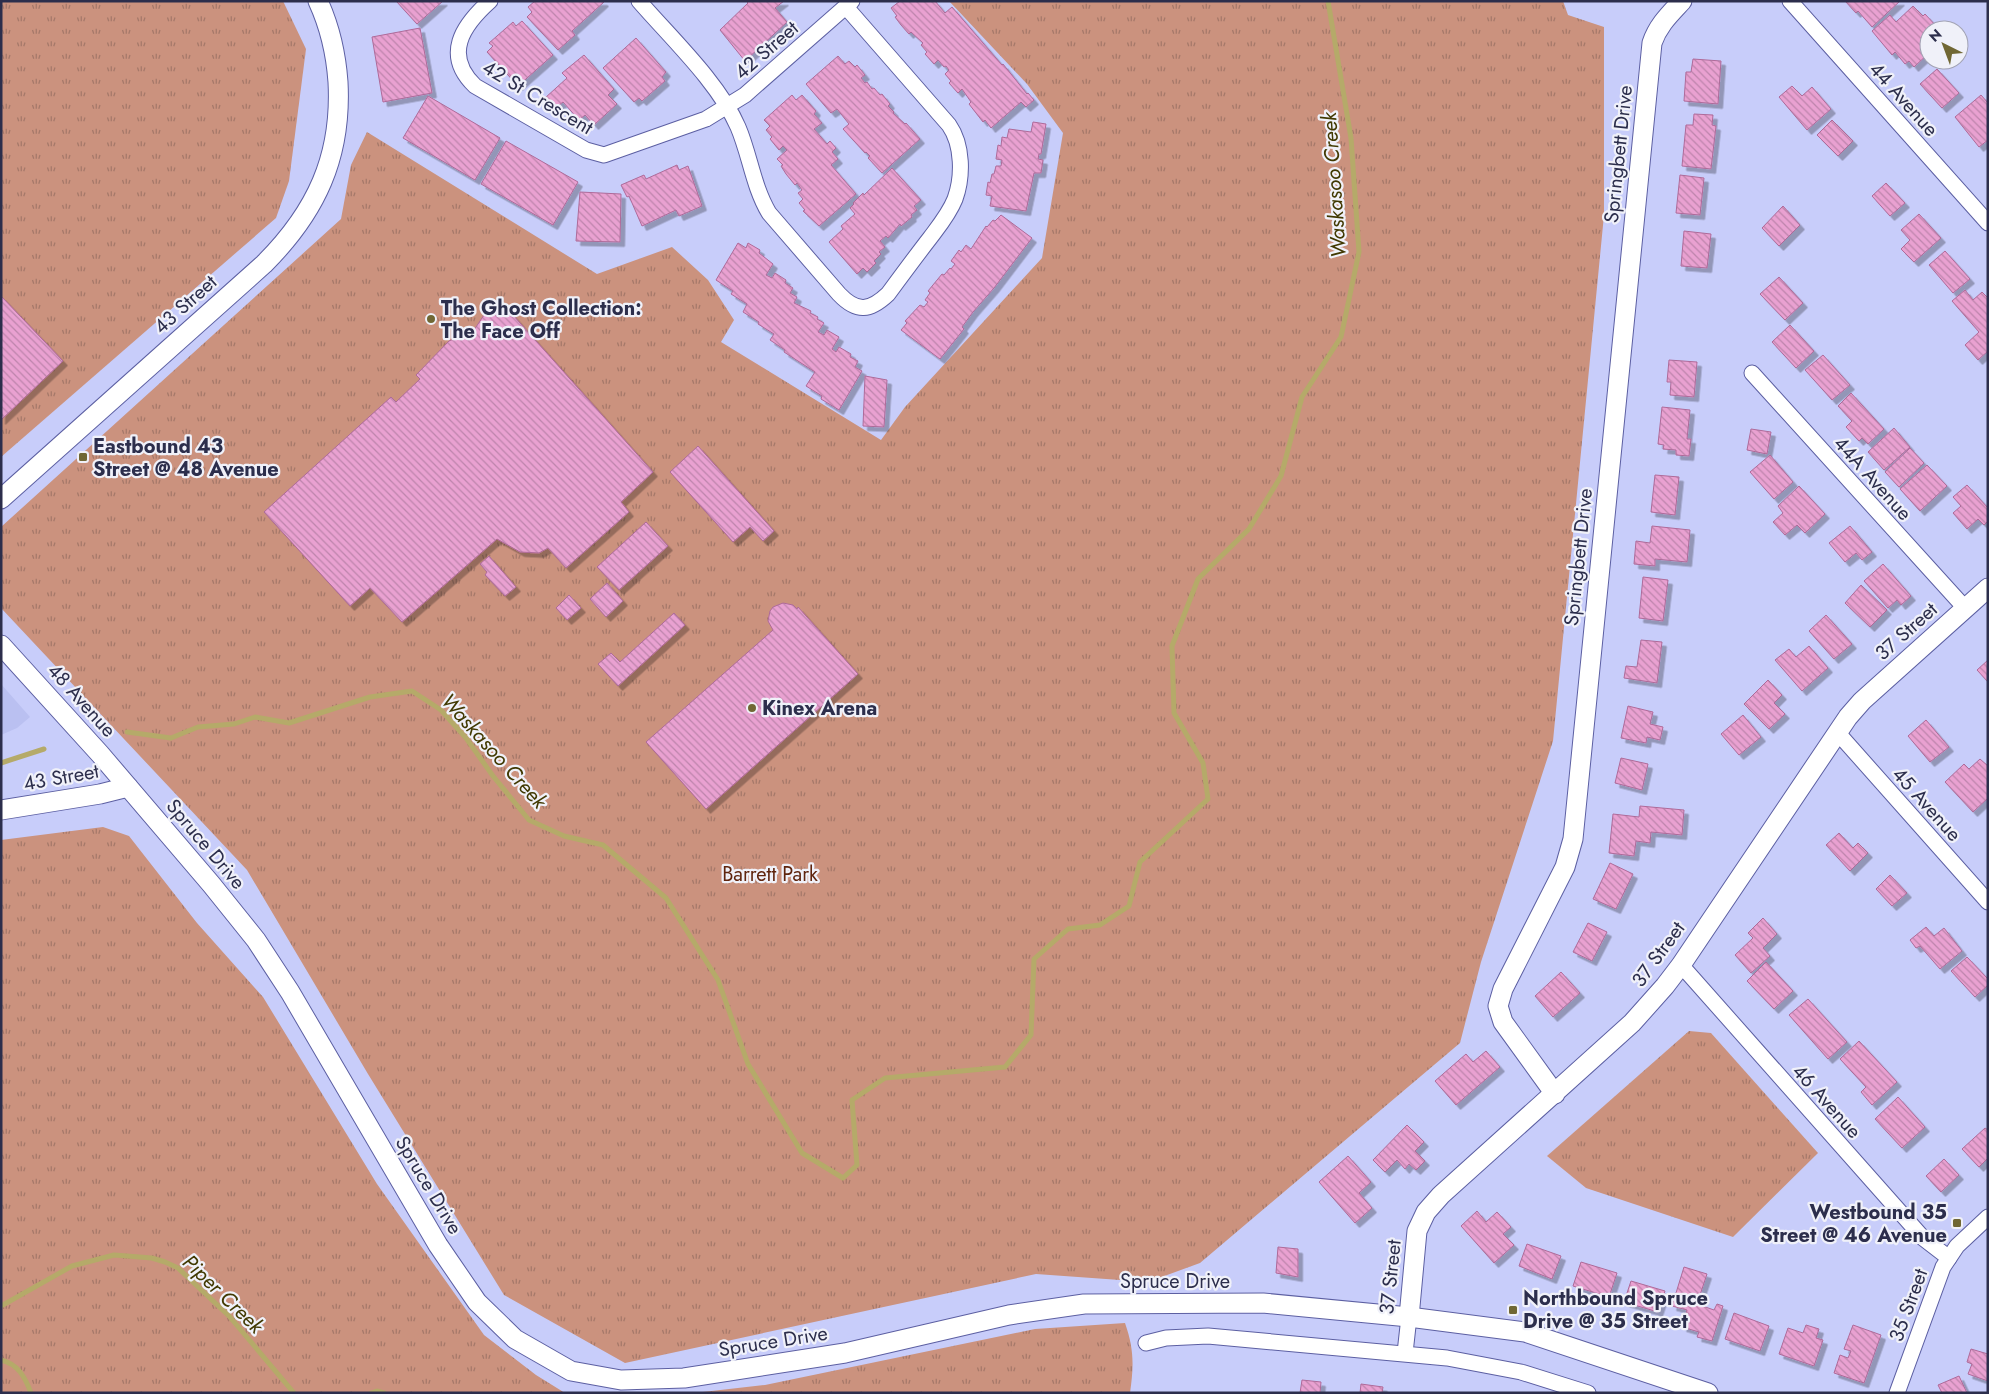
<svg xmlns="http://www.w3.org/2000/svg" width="1989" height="1394" font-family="Jost,sans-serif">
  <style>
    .built { fill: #bac0f1 }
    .park { fill: url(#park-tufts) }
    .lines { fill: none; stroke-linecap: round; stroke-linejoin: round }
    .stream { stroke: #b5aa69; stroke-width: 5 }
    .building { fill: url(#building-back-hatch); stroke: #ae6a99; filter: url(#shadow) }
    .minor-casing { stroke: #5c5fa2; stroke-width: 17 }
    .tertiary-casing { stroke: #5c5fa2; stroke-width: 21 }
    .minor { stroke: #fff; stroke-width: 15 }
    .tertiary { stroke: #fff; stroke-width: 19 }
    .poi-dot { fill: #706734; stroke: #f0f1f9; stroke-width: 2 }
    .labels { text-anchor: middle; stroke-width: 4.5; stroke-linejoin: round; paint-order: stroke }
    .street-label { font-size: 20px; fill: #2c2e4c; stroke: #f0f1f9 }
    .poi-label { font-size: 20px; font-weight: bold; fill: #2c2e4c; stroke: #f0f1f9; text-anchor: start }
    .park-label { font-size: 20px; fill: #5f240d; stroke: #f0f1f9 }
    .water-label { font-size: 21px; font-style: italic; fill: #413902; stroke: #f0f1f9 }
  </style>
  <defs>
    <pattern id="park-tufts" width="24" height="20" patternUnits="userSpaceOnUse" patternTransform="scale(1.25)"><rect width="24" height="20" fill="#cb927e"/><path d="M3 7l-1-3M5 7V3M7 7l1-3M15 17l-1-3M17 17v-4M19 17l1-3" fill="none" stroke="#a57869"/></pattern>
    <pattern id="building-back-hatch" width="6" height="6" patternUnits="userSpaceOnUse" patternTransform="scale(1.25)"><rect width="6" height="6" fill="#e9a1d1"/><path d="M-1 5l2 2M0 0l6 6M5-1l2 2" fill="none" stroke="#bd84ac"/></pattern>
    <filter id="shadow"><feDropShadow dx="4.5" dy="4.5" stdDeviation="0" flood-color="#0004"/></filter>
  </defs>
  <rect width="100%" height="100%" fill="#c8cdfa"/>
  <path class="built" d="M1,684L30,717L17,728L1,735Z"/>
  <g class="park">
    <path d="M1,1H283L306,49L289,181L276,218L1,457Z"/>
    <path d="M949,1H1563L1568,15L1604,27V215L1553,741L1481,962L1460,1043L1200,1263L1148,1282L1036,1274L625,1363L504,1295L368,1074L247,870L1,608V527L341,219L351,165L367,132L597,274L672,247L708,280L734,320L721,342L881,440L905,407L1042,258L1063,133L1027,84Z"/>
    <path d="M103,827L129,836L197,923L263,997L377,1184L484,1335L536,1375L565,1393H1V840Z"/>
    <path d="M1689,1031L1711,1033L1818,1153L1733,1237L1586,1188L1547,1156Z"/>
    <path d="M1125,1323C1134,1349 1134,1365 1130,1393H694L765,1385L1035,1329Z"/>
  </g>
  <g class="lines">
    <g class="stream">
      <path d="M127,732L171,738L198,727L234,724L255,717L289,723L370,697L412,691L441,710L466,738L493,776L529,820L564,836L603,845L666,898L718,980L748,1064L802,1153L843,1178L857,1165L852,1100L885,1078L1005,1067L1031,1035L1034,959L1068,929L1100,925L1129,906L1140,862L1208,799L1203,763L1174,713L1172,646L1198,579L1249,529L1281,476L1302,397L1341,337L1359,252L1351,138L1328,1"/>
      <path d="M1,763L44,749"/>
      <path d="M1,1306L72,1266L114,1255L152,1258L165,1262L178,1268L229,1316L294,1393"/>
      <path d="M1,1360C18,1364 25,1377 31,1393"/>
      <path d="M371,1393L377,1391L384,1393"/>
    </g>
  </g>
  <g class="building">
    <path d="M396,1H443L417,24Z"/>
    <path d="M535,1H603L604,2L572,31L575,35L558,50L527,17L532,12L528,7Z"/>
    <path d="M746,1H784L775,8L787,22L745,61L720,30L748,3Z"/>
    <path d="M900,1H935L945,13L952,7L1002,65L1003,64L1027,94L1028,93L1034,100L1026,107L1021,102L991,128L985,120L983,122L969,104L971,102L962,89L958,93L949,83L951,81L945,74L949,70L946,66L944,67L938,60L934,64L925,54L927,52L921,45L923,43L911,32L909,34L901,25L895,17L897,16L891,8Z"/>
    <path d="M1845,1H1900L1872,27L1858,11L1856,13Z"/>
    <path d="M1913,6L1923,16L1925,14L1937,27L1935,30H1929V53L1914,67L1909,61L1905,64L1895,52L1892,55L1872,31L1890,15L1896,22Z"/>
    <path d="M522,21L553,55L518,86L487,52L493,46L489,43L513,22L516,26Z"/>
    <path d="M420,28L432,93L383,102L372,37Z"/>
    <path d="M636,38L666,72L662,77L665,81L642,101L639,98L634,102L603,68Z"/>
    <path d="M584,55L614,89L608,95L617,104L594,125L585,115L579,120L563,102L554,109L545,98L567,78L562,73Z"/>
    <path d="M838,56L845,64L849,61L855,67L857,65L865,75L861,78L865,83L867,82L872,89L874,88L880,95L882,94L890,104L888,106L894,112L893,113L905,124L906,123L920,139L882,173L868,158L870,156L866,152L865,153L843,129L849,124L837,109L831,113L806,84Z"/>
    <path d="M1693,59L1721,61L1718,104L1684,101L1686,72H1691Z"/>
    <path d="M1937,69L1959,93L1942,108L1920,84Z"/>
    <path d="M1792,86L1802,96L1812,87L1831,109L1807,130L1779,97Z"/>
    <path d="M792,95L796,100L802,95L816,111L814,114L822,123L814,129L827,144L830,141L836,148L832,152L838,159L831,165L856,194L819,226L803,211L805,210L799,203L803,199L798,193L802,190L797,183L795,185L786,174L781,166L783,165L777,159L787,150L783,146L779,150L770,139L772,137L766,130L770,126L764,120Z"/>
    <path d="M1981,95L1988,103V140L1979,147L1955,117Z"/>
    <path d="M428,96L500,138L475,180L403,138Z"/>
    <path d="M1694,114L1713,115L1712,125L1716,126L1711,169L1682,166L1686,125H1693Z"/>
    <path d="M1832,120L1853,141L1838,156L1817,135Z"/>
    <path d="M1033,122L1046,124L1041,154H1039L1038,159L1043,160L1041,173H1034L1026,211L990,206L992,196L986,195L988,182L990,183L992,174H994L996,166H1001L1002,160L996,159L998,145L1001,146L1002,137L1007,138L1009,129L1031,132Z"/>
    <path d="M506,141L578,182L553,225L481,184Z"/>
    <path d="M677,165L679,170L688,166L702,206L679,216L676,210L642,226L629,196L627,197L621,185L644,175L646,179Z"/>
    <path d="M892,168L921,200L914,206L917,210L911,215L912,217L901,226L900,224L888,238L886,236L880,241L885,247L879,252L881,254L874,261L876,263L867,272L863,268L857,274L829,242L843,229L841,226L855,214L850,208L854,204L853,203L863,193L864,195Z"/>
    <path d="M1680,175L1704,178L1700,215L1676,213Z"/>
    <path d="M1886,183L1905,203L1890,216L1872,196Z"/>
    <path d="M580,192L621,194L620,242L576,241Z"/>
    <path d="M1783,206L1800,225L1779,246L1762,228Z"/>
    <path d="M1919,214L1941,238L1914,262L1901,249L1910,240L1901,230Z"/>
    <path d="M1001,215L1032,238L994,288L973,312L962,327L964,329L940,359L901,330L907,323L905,321L920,305L924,307L928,302L925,300L930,293L928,291L942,274L944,275L950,268L951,269L955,264L951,261L959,250L961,252L966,245L971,249L986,226L987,227L993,220L995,221Z"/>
    <path d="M1684,231L1711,234L1707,268L1681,266Z"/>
    <path d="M738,243L746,248L748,243L760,250L759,253L773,264L766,275L772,278L775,273L786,280L785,283L793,288L790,293L797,297L794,303L811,311L810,313L818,317L817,319L824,323L818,332L824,335L827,330L839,337L832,349L836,352L839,347L851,354L850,357L858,361L855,367L862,371L839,410L821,399L822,396L806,386L815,372L784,352L785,350L770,340L774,334L758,324L759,322L743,312L747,304L731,294L733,291L716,280Z"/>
    <path d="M1945,251L1970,279L1953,293L1929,265Z"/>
    <path d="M1779,277L1803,303L1785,320L1760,294Z"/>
    <path d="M1965,290L1973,300L1982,292L1988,298V351L1978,360L1965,345L1979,332L1952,301Z"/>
    <path d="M1,296L63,361L1,420Z"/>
    <path d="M492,303L497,307L504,305L653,472L621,502L629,512L566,568L548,548L539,553L520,552L497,539L402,622L370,588L350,606L264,512L391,397L396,402L420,379L416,375L449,341L474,330Z"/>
    <path d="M1790,325L1814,351L1796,368L1772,342Z"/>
    <path d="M1823,355L1850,385L1832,400L1805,370Z"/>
    <path d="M1669,360L1697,362L1694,397L1670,395L1671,382H1667Z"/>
    <path d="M865,376L887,380L884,427L863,426Z"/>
    <path d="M1851,393L1884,429L1868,444L1862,438L1859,441L1846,427L1852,421L1838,406Z"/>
    <path d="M1662,407L1690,410L1687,439H1691L1689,456L1676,455V450L1663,449L1664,445L1658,444Z"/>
    <path d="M1894,428L1910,447L1884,470L1868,452Z"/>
    <path d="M1751,429L1771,432L1767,454L1747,450Z"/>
    <path d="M698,446L774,531L763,541L750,527L733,542L670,472Z"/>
    <path d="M1910,448L1924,463L1899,487L1885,472Z"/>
    <path d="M1770,455L1793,482L1774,499L1750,472Z"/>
    <path d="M1927,465L1947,486L1920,511L1900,489Z"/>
    <path d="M1655,475L1679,477L1675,515L1651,512Z"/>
    <path d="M1967,485L1988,508V521L1984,525L1978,519L1967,529L1953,513L1961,506L1953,497Z"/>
    <path d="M1799,486L1825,514L1805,533L1797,525L1785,535L1773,522L1783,513L1778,506Z"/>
    <path d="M646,522L668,546L619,590L597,567Z"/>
    <path d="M1652,526L1690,530L1687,562L1655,559V566L1634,564L1636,541L1650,543Z"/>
    <path d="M1850,526L1872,552L1862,560L1856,553L1845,562L1829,543Z"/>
    <path d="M489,556L516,587L505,596L485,575L487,572L480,564Z"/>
    <path d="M1883,564L1911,596L1901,605L1897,600L1888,608L1864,581Z"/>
    <path d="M1643,577L1668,580L1663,621L1639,618Z"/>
    <path d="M607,583L623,601L606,617L590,599Z"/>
    <path d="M1861,585L1887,610L1870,627L1845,603Z"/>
    <path d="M569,595L581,608L567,620L556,608Z"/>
    <path d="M783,603L793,605L797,609L798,607L858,674L706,809L646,742L773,630L768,621L770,611L773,607Z"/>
    <path d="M674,613L685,625L618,686L598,664L611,653L620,662Z"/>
    <path d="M1826,615L1852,644L1834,659L1809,631Z"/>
    <path d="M1641,640L1662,642L1657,683L1624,678L1626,666L1637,667Z"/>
    <path d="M1809,646L1828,668L1802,691L1775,660L1789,649L1796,657Z"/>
    <path d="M1988,660V682L1977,670Z"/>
    <path d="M1768,680L1782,695L1774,703L1785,714L1769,729L1744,704Z"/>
    <path d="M1628,706L1653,712L1650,724L1663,727L1660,740L1647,737L1646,743L1621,738Z"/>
    <path d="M1743,715L1761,737L1739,755L1721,734Z"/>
    <path d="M1926,720L1949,747L1930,762L1908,736Z"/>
    <path d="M1621,758L1648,764L1642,790L1615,783Z"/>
    <path d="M1980,759L1988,766V798L1973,812L1945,782L1964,764L1969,769Z"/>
    <path d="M1640,806L1684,810L1682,835L1651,832L1650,843L1636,841L1634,856L1609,853L1613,814L1639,817Z"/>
    <path d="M1839,833L1853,848L1858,843L1868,853L1850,871L1826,845Z"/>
    <path d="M1610,863L1633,874L1616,909L1593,899Z"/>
    <path d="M1890,875L1907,893L1892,906L1876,889Z"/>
    <path d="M1763,918L1777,934L1763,948L1770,956L1751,973L1735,955L1753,938L1748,933Z"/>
    <path d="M1588,923L1607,932L1592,961L1573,952Z"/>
    <path d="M1926,927L1934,936L1944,928L1962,951L1940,969L1920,946L1916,948L1910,940Z"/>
    <path d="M1967,957L1988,979V985L1975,997L1951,971Z"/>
    <path d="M1766,962L1793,991L1774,1009L1747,981Z"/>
    <path d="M1561,972L1580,993L1553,1017L1535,996Z"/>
    <path d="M1808,999L1847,1042L1828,1059L1789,1015Z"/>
    <path d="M1859,1041L1897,1082L1872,1105L1861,1092L1866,1087L1840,1059Z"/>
    <path d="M1486,1051L1500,1067L1456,1105L1435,1081L1466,1054L1473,1062Z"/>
    <path d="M1898,1097L1925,1127L1902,1148L1875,1119Z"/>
    <path d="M1407,1125L1424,1142L1415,1151L1425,1161L1416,1170L1409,1164L1405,1169L1397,1160L1385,1172L1373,1160Z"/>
    <path d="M1985,1128L1988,1130V1158L1979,1167L1962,1149Z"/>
    <path d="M1348,1156L1371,1182L1359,1193L1372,1208L1355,1223L1319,1182Z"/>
    <path d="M1944,1159L1959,1175L1941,1192L1926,1176Z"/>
    <path d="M1477,1211L1486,1222L1497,1212L1511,1227L1503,1234L1514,1245L1494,1263L1461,1226Z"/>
    <path d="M1527,1244L1561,1256L1552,1279L1519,1266Z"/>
    <path d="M1278,1247L1298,1249V1277L1276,1273Z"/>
    <path d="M1581,1262L1617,1273L1609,1297L1573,1286Z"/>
    <path d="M1684,1267L1707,1274L1697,1304L1714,1310L1717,1304L1723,1306L1712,1341L1697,1337L1699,1332L1682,1327L1687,1310L1672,1306Z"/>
    <path d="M1631,1281L1665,1291L1658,1312L1624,1302Z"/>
    <path d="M1734,1313L1769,1326L1760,1351L1725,1339Z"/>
    <path d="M1806,1325L1819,1329L1816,1338L1823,1340L1814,1366L1779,1354L1788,1328L1803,1333Z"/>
    <path d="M1853,1325L1881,1335L1864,1383L1834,1373L1840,1355L1848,1358L1851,1351L1844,1349Z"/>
    <path d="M1971,1349L1988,1354V1381L1968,1374L1972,1364L1967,1362Z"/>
    <path d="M1959,1376L1967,1393H1942L1938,1385Z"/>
    <path d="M1302,1380L1321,1382L1320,1393H1300Z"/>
    <path d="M1361,1384L1383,1387L1382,1393H1360Z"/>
  </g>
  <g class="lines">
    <defs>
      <g id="minor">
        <path d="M490,1C462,26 443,55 475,86L586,150L604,155L706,119L745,95L852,1"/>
        <path d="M639,1C671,38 719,83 738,127C750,155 753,186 769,213L839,294C857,313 870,311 888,294C902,275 916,256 930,238C939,226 949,214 955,199C963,177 963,145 949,125L846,7"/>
        <path d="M1790,1L1988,223"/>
        <path d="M1752,373L1965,608"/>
        <path d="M1837,732L1988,902"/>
        <path d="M1681,965L1923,1238L1949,1258"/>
        <path d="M1146,1343L1166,1338L1208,1336L1447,1358L1521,1372L1588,1393"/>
        <path d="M1405,1353L1409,1317"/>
        <path d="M1897,1393L1943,1267L1957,1246L1988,1217"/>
      </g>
      <g id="tertiary">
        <path d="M1,499L264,264C316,212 342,157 338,82C336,54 330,27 318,1"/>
        <path d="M1,645L100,754L211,884L256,940L290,992L438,1245L477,1302L515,1339L571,1371L621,1380L684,1378L845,1353L1009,1315L1084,1304L1263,1303L1409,1317L1525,1332L1708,1393"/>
        <path d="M1,810L100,794L128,787"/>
        <path d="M1555,1094L1503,1022L1498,1006L1503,989L1565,867L1573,839L1652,43C1658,25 1670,14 1682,1"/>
        <path d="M1409,1317L1417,1231L1426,1212L1441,1195L1632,1023L1665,986L1681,965L1848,717L1862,701L1988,588"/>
      </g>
    </defs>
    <use href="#minor" class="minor-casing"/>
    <use href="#tertiary" class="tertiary-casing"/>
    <use href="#minor" class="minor"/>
    <use href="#tertiary" class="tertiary"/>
  </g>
  <g class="poi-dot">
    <circle cx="431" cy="319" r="5"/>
    <rect x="78" y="452" width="10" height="10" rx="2.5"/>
    <circle cx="752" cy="708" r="5"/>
    <rect x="1952" y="1218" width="10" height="10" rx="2.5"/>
    <rect x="1508" y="1305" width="10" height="10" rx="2.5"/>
  </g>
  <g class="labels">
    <g class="street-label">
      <text transform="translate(766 50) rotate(-41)" y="7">42 Street</text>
      <text transform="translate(538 97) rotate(31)" y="7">42 St Crescent</text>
      <text transform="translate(1904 99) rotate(48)" y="7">44 Avenue</text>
      <text transform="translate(1618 154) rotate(-84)" y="7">Springbett Drive</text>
      <text transform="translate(185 304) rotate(-42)" y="7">43 Street</text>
      <text transform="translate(1873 478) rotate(48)" y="7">44A Avenue</text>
      <text transform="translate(1578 557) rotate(-84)" y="7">Springbett Drive</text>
      <text transform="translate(1906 631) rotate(-42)" y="7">37 Street</text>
      <text transform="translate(82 700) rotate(48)" y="7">48 Avenue</text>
      <text transform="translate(61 777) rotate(-10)" y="7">43 Street</text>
      <text transform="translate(1927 804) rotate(48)" y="7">45 Avenue</text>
      <text transform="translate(206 844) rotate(50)" y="7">Spruce Drive</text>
      <text transform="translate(1658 954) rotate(-54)" y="7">37 Street</text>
      <text transform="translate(1827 1101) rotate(48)" y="7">46 Avenue</text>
      <text transform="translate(429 1185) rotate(59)" y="7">Spruce Drive</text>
      <text transform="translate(1390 1277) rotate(-84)" y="7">37 Street</text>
      <text x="1175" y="1288">Spruce Drive</text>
      <text transform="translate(1908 1305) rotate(-70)" y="7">35 Street</text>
      <text transform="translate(773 1341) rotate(-9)" y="7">Spruce Drive</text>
    </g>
    <g class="poi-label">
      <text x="441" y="315">The Ghost Collection:<tspan x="441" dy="23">The Face Off</tspan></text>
      <text x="93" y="453">Eastbound 43<tspan x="93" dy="23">Street @ 48 Avenue</tspan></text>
      <text x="762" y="715">Kinex Arena</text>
      <text x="1947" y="1219" text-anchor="end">Westbound 35<tspan x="1947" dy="23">Street @ 46 Avenue</tspan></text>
      <text x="1523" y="1305">Northbound Spruce<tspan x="1523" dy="23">Drive @ 35 Street</tspan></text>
    </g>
    <g class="park-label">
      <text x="770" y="881">Barrett Park</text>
    </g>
    <g class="water-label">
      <text transform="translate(1334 185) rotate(-94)" y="7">Waskasoo Creek</text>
      <text transform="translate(494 751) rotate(48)" y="7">Waskasoo Creek</text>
      <text transform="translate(223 1294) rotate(44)" y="7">Piper Creek</text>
    </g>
  </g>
  <rect width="1989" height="1394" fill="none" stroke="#2c2e4c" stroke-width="5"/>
  <g transform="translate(1944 45) rotate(318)"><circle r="24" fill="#f0f1f9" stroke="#a2a3b4"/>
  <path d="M0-4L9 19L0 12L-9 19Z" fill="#706734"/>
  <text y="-8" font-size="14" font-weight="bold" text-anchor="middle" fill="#2c2e4c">N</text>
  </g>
</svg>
